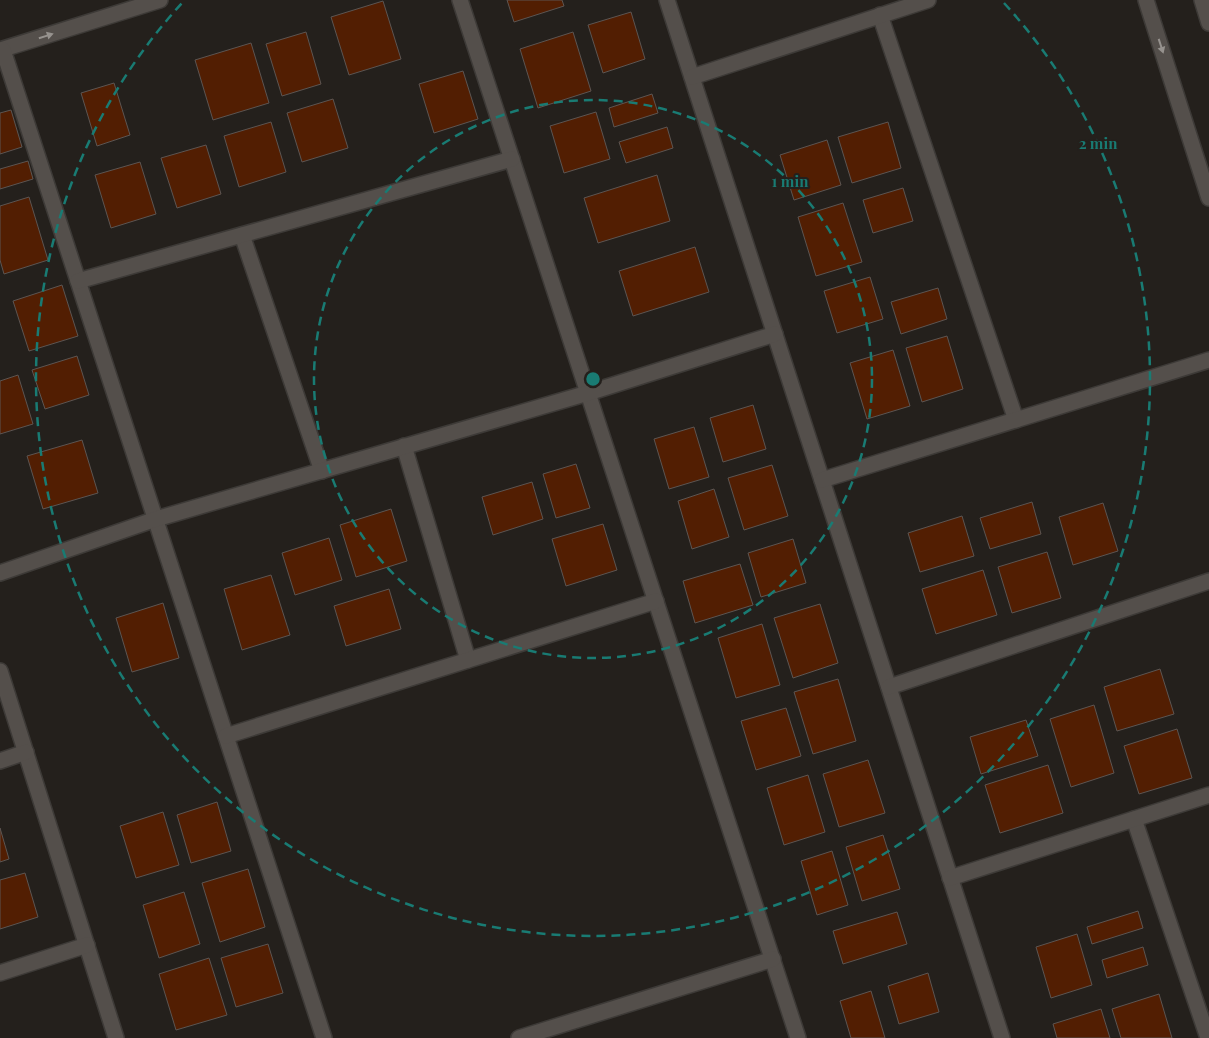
<svg xmlns="http://www.w3.org/2000/svg" width="1209" height="1038" font-family="'Playfair Display',serif">
  <style>
    .building { fill: #521e02; stroke: #5c5552 }
    .lines { fill: none; stroke-linecap: round; stroke-linejoin: round }
    .minor-casing { stroke: #3d3a37; stroke-width: 18 }
    .minor { stroke: #544f4b; stroke-width: 15 }
    .oneway { fill: #96928e }
    .ring { fill: none; stroke: #197b73; stroke-width: 2.5; stroke-dasharray: 9 6 }
    .centre { fill: #197b73; stroke: #24201c; stroke-width: 2.5 }
    .ring-label { font-size: 15px; text-anchor: middle; font-weight: bold; fill: #197b73; stroke: #24201c; stroke-width: 4; stroke-linejoin: round; paint-order: stroke }
  </style>
  <rect width="100%" height="100%" fill="#24201c"/>
  <g class="building">
    <path d="M507,0H562L564,6L514,22Z"/>
    <path d="M383,1L401,59L349,75L331,17Z"/>
    <path d="M631,12L645,59L603,73L588,25Z"/>
    <path d="M306,32L321,84L282,96L266,44Z"/>
    <path d="M573,32L591,91L538,108L520,49Z"/>
    <path d="M251,43L269,103L213,120L195,60Z"/>
    <path d="M463,71L478,119L434,133L419,84Z"/>
    <path d="M114,83L130,135L97,146L81,93Z"/>
    <path d="M652,94L658,113L614,127L609,108Z"/>
    <path d="M333,99L348,148L302,162L287,113Z"/>
    <path d="M11,110L22,147L0,154V113Z"/>
    <path d="M596,112L610,159L564,173L550,126Z"/>
    <path d="M271,122L286,172L239,187L224,136Z"/>
    <path d="M888,122L901,168L852,183L838,137Z"/>
    <path d="M667,127L673,148L626,163L619,142Z"/>
    <path d="M827,140L841,185L794,200L780,155Z"/>
    <path d="M206,145L221,194L177,208L161,158Z"/>
    <path d="M28,161L33,179L0,189V169Z"/>
    <path d="M140,162L156,214L111,228L95,175Z"/>
    <path d="M657,175L670,221L598,243L584,198Z"/>
    <path d="M903,188L913,221L873,233L863,200Z"/>
    <path d="M29,197L48,260L4,274L0,260V206Z"/>
    <path d="M843,203L862,262L816,276L798,217Z"/>
    <path d="M695,247L709,292L633,316L619,271Z"/>
    <path d="M870,277L883,319L837,333L824,291Z"/>
    <path d="M62,285L78,336L29,351L13,301Z"/>
    <path d="M938,288L947,319L901,334L891,302Z"/>
    <path d="M947,336L963,389L922,402L906,348Z"/>
    <path d="M893,350L910,406L867,419L850,363Z"/>
    <path d="M77,356L89,395L45,409L32,370Z"/>
    <path d="M18,375L33,424L0,434V381Z"/>
    <path d="M753,405L766,449L723,462L710,418Z"/>
    <path d="M694,427L709,477L669,489L654,439Z"/>
    <path d="M82,440L98,493L43,509L27,456Z"/>
    <path d="M576,464L590,508L556,518L543,474Z"/>
    <path d="M772,465L788,516L744,530L728,478Z"/>
    <path d="M532,482L543,519L493,535L482,497Z"/>
    <path d="M714,489L729,537L692,549L678,501Z"/>
    <path d="M1032,502L1041,534L990,549L980,518Z"/>
    <path d="M1103,503L1118,551L1073,565L1059,517Z"/>
    <path d="M391,509L407,561L356,577L340,525Z"/>
    <path d="M962,516L974,556L920,572L908,533Z"/>
    <path d="M603,524L617,570L566,586L552,539Z"/>
    <path d="M329,538L342,580L295,595L282,553Z"/>
    <path d="M793,539L806,583L761,597L748,553Z"/>
    <path d="M1047,552L1061,598L1012,613L998,567Z"/>
    <path d="M740,564L753,605L695,623L683,581Z"/>
    <path d="M983,570L997,615L936,634L922,589Z"/>
    <path d="M271,575L290,635L242,650L224,589Z"/>
    <path d="M389,589L401,629L346,646L334,606Z"/>
    <path d="M163,603L179,658L132,672L116,618Z"/>
    <path d="M820,604L838,663L793,678L774,618Z"/>
    <path d="M762,624L780,685L736,698L718,638Z"/>
    <path d="M1160,669L1174,714L1117,731L1104,687Z"/>
    <path d="M838,679L856,741L813,754L794,692Z"/>
    <path d="M1094,705L1114,773L1071,787L1050,719Z"/>
    <path d="M786,708L801,756L756,770L741,721Z"/>
    <path d="M1026,720L1038,756L981,774L970,737Z"/>
    <path d="M1177,729L1192,778L1139,794L1124,746Z"/>
    <path d="M868,760L885,813L839,827L823,774Z"/>
    <path d="M1048,765L1063,813L1000,833L985,785Z"/>
    <path d="M808,775L825,832L784,845L767,788Z"/>
    <path d="M217,802L231,851L191,863L177,815Z"/>
    <path d="M163,812L179,865L136,878L120,826Z"/>
    <path d="M0,828L9,859L0,862Z"/>
    <path d="M883,835L900,889L862,901L846,847Z"/>
    <path d="M832,851L848,905L817,915L801,861Z"/>
    <path d="M248,869L265,927L220,942L202,883Z"/>
    <path d="M25,873L38,917L0,929V880Z"/>
    <path d="M184,892L200,944L159,958L143,905Z"/>
    <path d="M1138,911L1143,928L1092,944L1087,927Z"/>
    <path d="M897,912L907,944L843,964L833,931Z"/>
    <path d="M1077,934L1092,985L1051,998L1036,947Z"/>
    <path d="M268,944L283,993L236,1007L221,958Z"/>
    <path d="M1143,947L1148,965L1107,978L1102,960Z"/>
    <path d="M209,958L227,1015L176,1030L159,974Z"/>
    <path d="M928,973L939,1012L899,1024L888,986Z"/>
    <path d="M871,991L885,1038H851L840,1001Z"/>
    <path d="M1159,994L1172,1038H1121L1112,1009Z"/>
    <path d="M1101,1009L1110,1038H1057L1053,1024Z"/>
  </g>
  <g class="lines">
    <defs>
      <g id="minor">
        <path d="M460,0L798,1038"/>
        <path d="M667,0L1002,1038"/>
        <path d="M1146,0L1209,198"/>
        <path d="M1202,0L1209,23"/>
        <path d="M880,15L1016,420"/>
        <path d="M0,50L160,0"/>
        <path d="M3,50L324,1038"/>
        <path d="M692,77L928,0"/>
        <path d="M242,235L322,471"/>
        <path d="M78,281L512,159"/>
        <path d="M404,446L468,660"/>
        <path d="M822,480L1209,360"/>
        <path d="M0,573L156,519L588,393L775,334"/>
        <path d="M0,671L116,1038"/>
        <path d="M889,687L1209,581"/>
        <path d="M226,736L656,601"/>
        <path d="M0,761L26,752"/>
        <path d="M1134,819L1208,1038"/>
        <path d="M950,878L1209,795"/>
        <path d="M0,973L87,945"/>
        <path d="M519,1038L773,959"/>
      </g>
    </defs>
    <use href="#minor" class="minor-casing"/>
    <use href="#minor" class="minor"/>
  </g>
  <defs><path id="oneway-solid" d="M-6-.8H1V-3.2L6.5 0L1 3.2V.8H-6Z" transform="scale(1.25)"/></defs>
  <g class="oneway">
    <use href="#oneway-solid" transform="translate(46 36) rotate(-18)"/>
    <use href="#oneway-solid" transform="translate(1161 46) rotate(72)"/>
  </g>
  <g class="ring">
    <circle cx="593" cy="379" r="279"/>
    <path d="M1004 3A557 557 0 1 1 182 3"/>
  </g>
  <circle cx="593" cy="379" r="8" class="centre"/>
  <g class="ring-label">
    <text x="1098" y="149">2 min</text>
    <text x="790" y="187">1 min</text>
  </g>
</svg>
